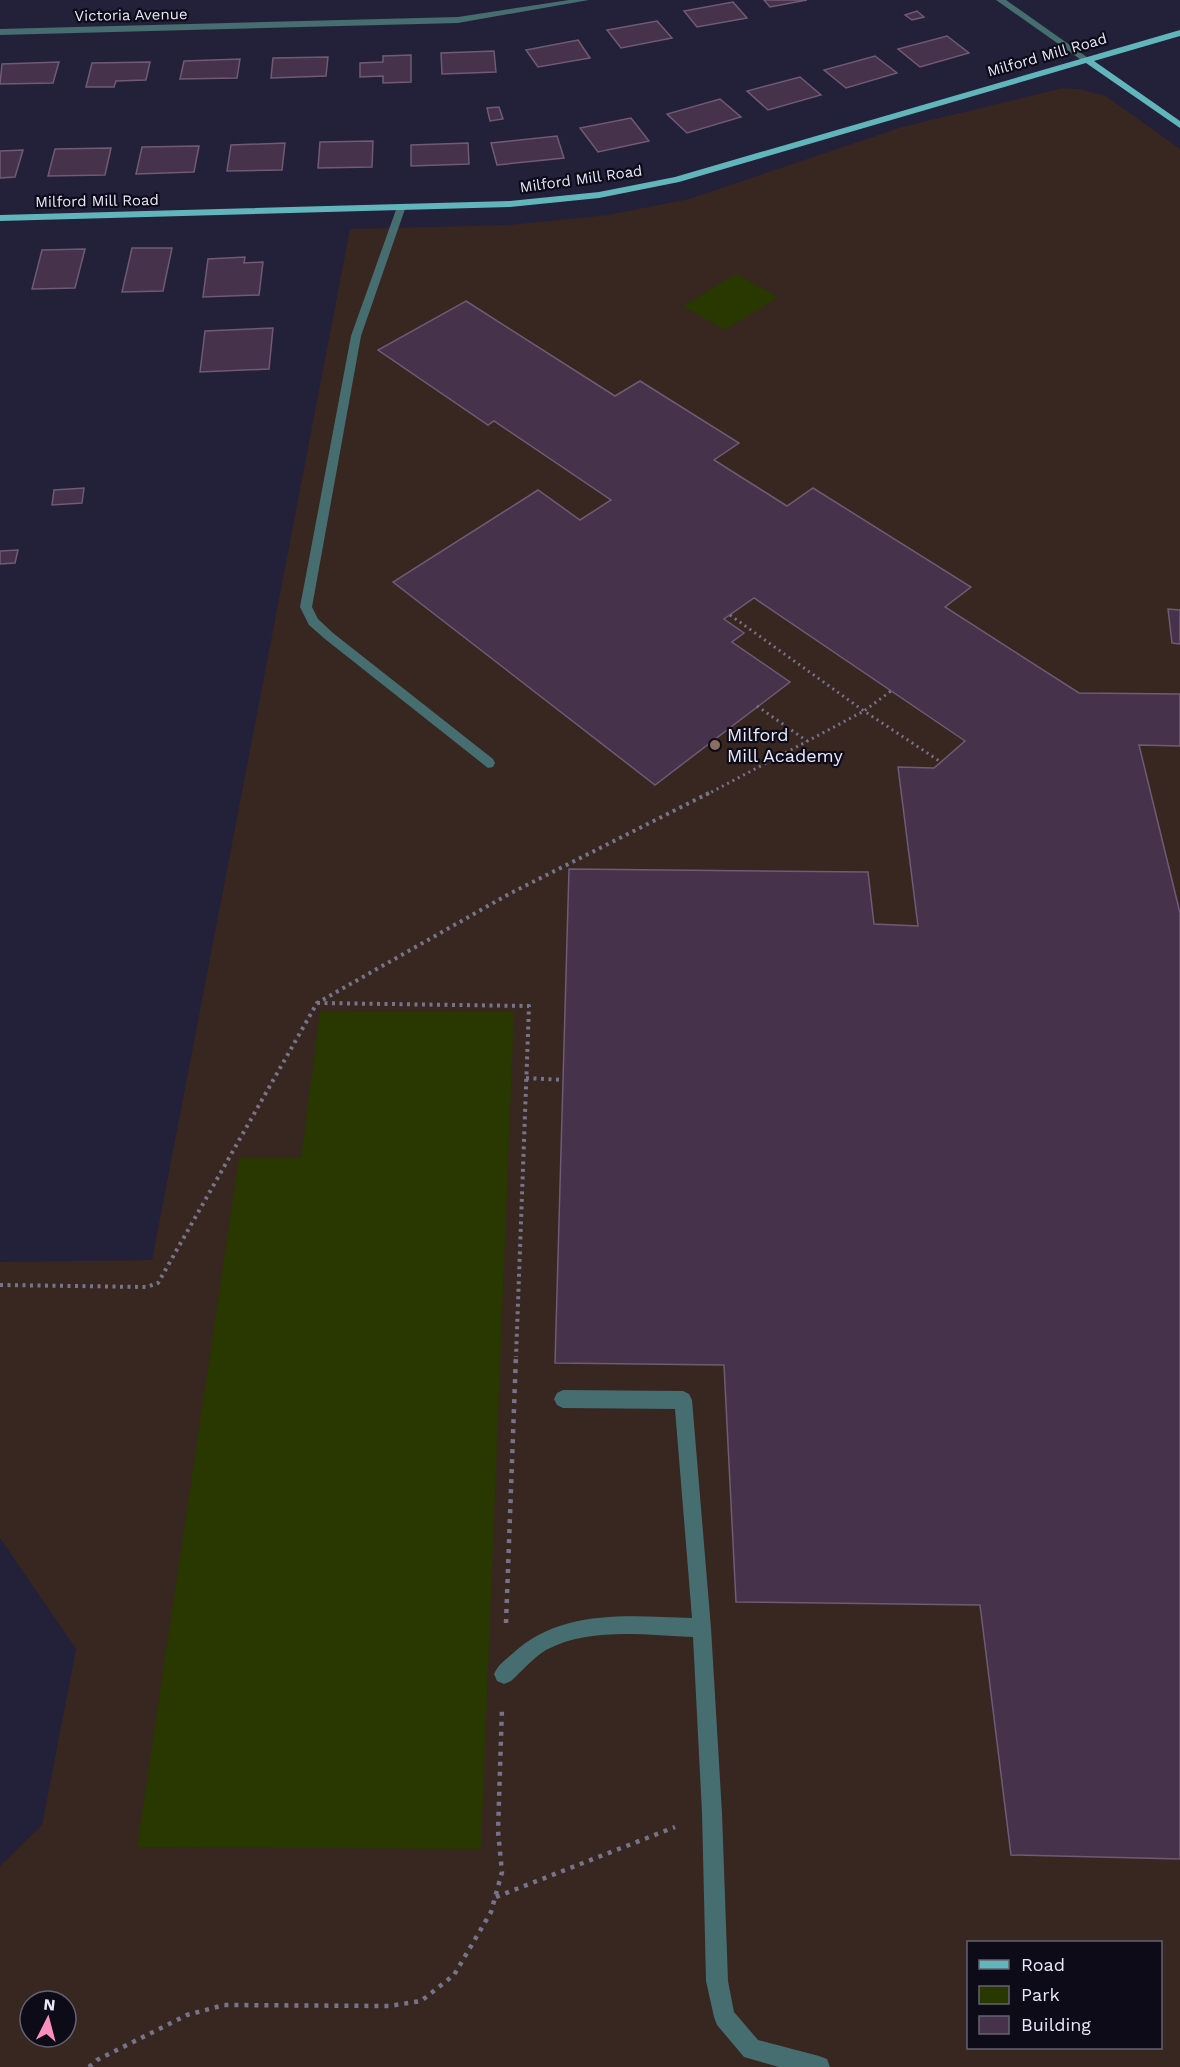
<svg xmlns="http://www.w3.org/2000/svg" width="1180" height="2067" font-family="'Work Sans',sans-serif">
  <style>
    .education { fill: #382620; fill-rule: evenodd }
    .green { fill: #293701 }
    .building { fill: #46324a; stroke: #705a74; stroke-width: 1.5 }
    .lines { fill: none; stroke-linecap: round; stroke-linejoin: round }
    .path-far2 { stroke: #76748b; stroke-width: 3; stroke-dasharray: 2 4; stroke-linecap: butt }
    .path-far1 { stroke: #76748b; stroke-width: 4; stroke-dasharray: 3 4.5; stroke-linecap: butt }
    .path { stroke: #76748b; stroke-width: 4.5; stroke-dasharray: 4 6; stroke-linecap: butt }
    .minor { fill: #466d6f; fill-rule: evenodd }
    .major { fill: #61b6bb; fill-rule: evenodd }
    .education-dot { fill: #8d6e63; stroke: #0d0b17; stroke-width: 2 }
    .labels { text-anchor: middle; stroke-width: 4.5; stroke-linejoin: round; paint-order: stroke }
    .far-street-label { font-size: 15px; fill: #e9e8fa; stroke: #0d0b17 }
    .poi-label { font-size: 18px; fill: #e9e8fa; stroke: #0d0b17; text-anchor: start }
  </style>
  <rect width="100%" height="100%" fill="#23203a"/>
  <path class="education" d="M1063,88L1078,89L1106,96L1180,149V2067H0V1866L42,1825L76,1649L0,1538V1262L152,1260L350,229L509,225L608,215L689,199L902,127ZM968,1942H1160V2048H968ZM30,2001H66V2037H30Z"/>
  <g class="green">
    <path d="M736,274L778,297L725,330L683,306Z"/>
    <path d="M320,1011L514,1012L481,1849L137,1847L239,1158H301Z"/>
  </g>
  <g class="building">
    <path d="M764,0H807L770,7Z"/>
    <path d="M733,2L747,18L697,27L684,11Z"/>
    <path d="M917,11L924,17L912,20L905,15Z"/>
    <path d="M657,21L672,38L621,48L607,30Z"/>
    <path d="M947,36L969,53L920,67L898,49Z"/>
    <path d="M578,40L590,58L538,67L526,50Z"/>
    <path d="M494,51L496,72L442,74L441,53Z"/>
    <path d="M411,55V82L383,83V76L360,77V63L383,62V56Z"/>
    <path d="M875,56L897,73L846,88L824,70Z"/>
    <path d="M328,57L326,76L271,78L273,58Z"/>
    <path d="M240,59L237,78L180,79L184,61Z"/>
    <path d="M59,62L53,83L0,84L2,64Z"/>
    <path d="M150,62L146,80L116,81L114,87H86L92,63Z"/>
    <path d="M800,77L821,95L768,110L747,91Z"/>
    <path d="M720,99L741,117L687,133L667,114Z"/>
    <path d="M499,107L503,119L490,121L487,108Z"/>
    <path d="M631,118L649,141L598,152L580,128Z"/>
    <path d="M557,136L564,158L497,165L491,143Z"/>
    <path d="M373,141L372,167L318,168L320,142Z"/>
    <path d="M285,143L282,170L227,171L231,145Z"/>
    <path d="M468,143L469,164L411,166V145Z"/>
    <path d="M199,146L194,172L136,174L142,147Z"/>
    <path d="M111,148L105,175L48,176L55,149Z"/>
    <path d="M23,150L15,177L0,178V151Z"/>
    <path d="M132,248H172L163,291L122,292Z"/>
    <path d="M85,249L75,288L32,289L42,250Z"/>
    <path d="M245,257L244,263L263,262L259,295L203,297L208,259Z"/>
    <path d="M466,301L615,396L640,381L739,443L714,460L787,506L813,488L971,587L945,607L1079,693L1180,694V746L1139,745L1180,913V1859L1011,1855L980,1605L736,1602L724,1365L555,1363L569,869L868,872L874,924L918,926L898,767L934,768L965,741L754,598L724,619L744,633L732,642L790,682L655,785L393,582L538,490L580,520L611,500L494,421L488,425L378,350Z"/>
    <path d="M273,328L269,369L200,372L205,331Z"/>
    <path d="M84,488L82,503L52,505L54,490Z"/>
    <path d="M18,550L15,563L0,564V551Z"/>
    <path d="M1168,609L1180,610V644L1172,643Z"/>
  </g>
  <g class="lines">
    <g class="path-far2">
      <path d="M730,615L864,711L941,762"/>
      <path d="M757,706L807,741"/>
      <path d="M706,795L864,711L891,691"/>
    </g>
    <g class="path-far1">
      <path d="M317,1003L529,1006L516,1357"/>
      <path d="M526,1078L563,1080"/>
      <path d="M0,1285L147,1287L158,1283L317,1003L509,894L709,793"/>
    </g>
    <g class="path">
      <path d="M506,1623L516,1355"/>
      <path d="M496,1897L675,1827"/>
      <path d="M89,2067L97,2060L187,2015L224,2005L389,2006L421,2001L454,1975L491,1912L502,1872L498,1831L502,1708"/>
    </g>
    <g class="minor">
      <path d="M569,0H589L458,23L0,35V29L458,17Z"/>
      <path d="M996,0H1006L1091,60L1084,62Z"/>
      <path d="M397,207L405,209L361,336L312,607L318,619L333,633L493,759L495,763L493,767L488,768L325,639L309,625L300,607L351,336Z"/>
      <path d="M563,1390L683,1391L689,1394L692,1400L711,1628L722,1813L728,1981L734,2012L758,2040L819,2056L827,2059L830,2067H779L744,2057L717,2025L714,2017L706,1981L702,1813L693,1637C646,1635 589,1627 546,1650C533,1658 522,1671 511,1681L504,1684L497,1681L494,1674C498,1665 505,1660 512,1654C561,1608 630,1616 692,1618L675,1409L563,1408L557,1405L554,1399L557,1393Z"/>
    </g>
    <path class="major" d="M1180,30V36L1094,61L1180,121V128L1086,63L679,182L599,198L510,207L0,221V215L510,201L599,192L675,177Z"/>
  </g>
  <circle class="education-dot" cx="715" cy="745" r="6"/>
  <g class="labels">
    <g class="far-street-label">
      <text transform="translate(131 15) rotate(-1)" y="5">Victoria Avenue</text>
      <text transform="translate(1047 55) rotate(-16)" y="5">Milford Mill Road</text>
      <text transform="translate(581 179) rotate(-8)" y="5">Milford Mill Road</text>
      <text transform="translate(97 201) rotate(-1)" y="5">Milford Mill Road</text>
    </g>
    <g class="poi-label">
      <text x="727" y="741">Milford<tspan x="727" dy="21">Mill Academy</tspan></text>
    </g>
  </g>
  <rect x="967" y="1941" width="195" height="108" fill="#0d0b17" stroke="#656372" stroke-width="1.5"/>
  <rect x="979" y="1960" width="30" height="9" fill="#61b6bb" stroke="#656372" stroke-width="1.5"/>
  <text x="1021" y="1971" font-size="18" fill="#e9e8fa">Road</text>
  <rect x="979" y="1986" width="30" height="18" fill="#293701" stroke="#656372" stroke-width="1.5"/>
  <text x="1021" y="2001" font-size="18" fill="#e9e8fa">Park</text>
  <rect x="979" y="2016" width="30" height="18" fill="#46324a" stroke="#656372" stroke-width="1.5"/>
  <text x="1021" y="2031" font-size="18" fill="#e9e8fa">Building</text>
  <g transform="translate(48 2019) rotate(6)"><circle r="28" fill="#0d0b17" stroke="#656372" stroke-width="1.5"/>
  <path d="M0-4.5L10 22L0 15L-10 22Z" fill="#fe8ebd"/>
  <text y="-9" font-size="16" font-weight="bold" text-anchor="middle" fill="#e9e8fa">N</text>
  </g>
</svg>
